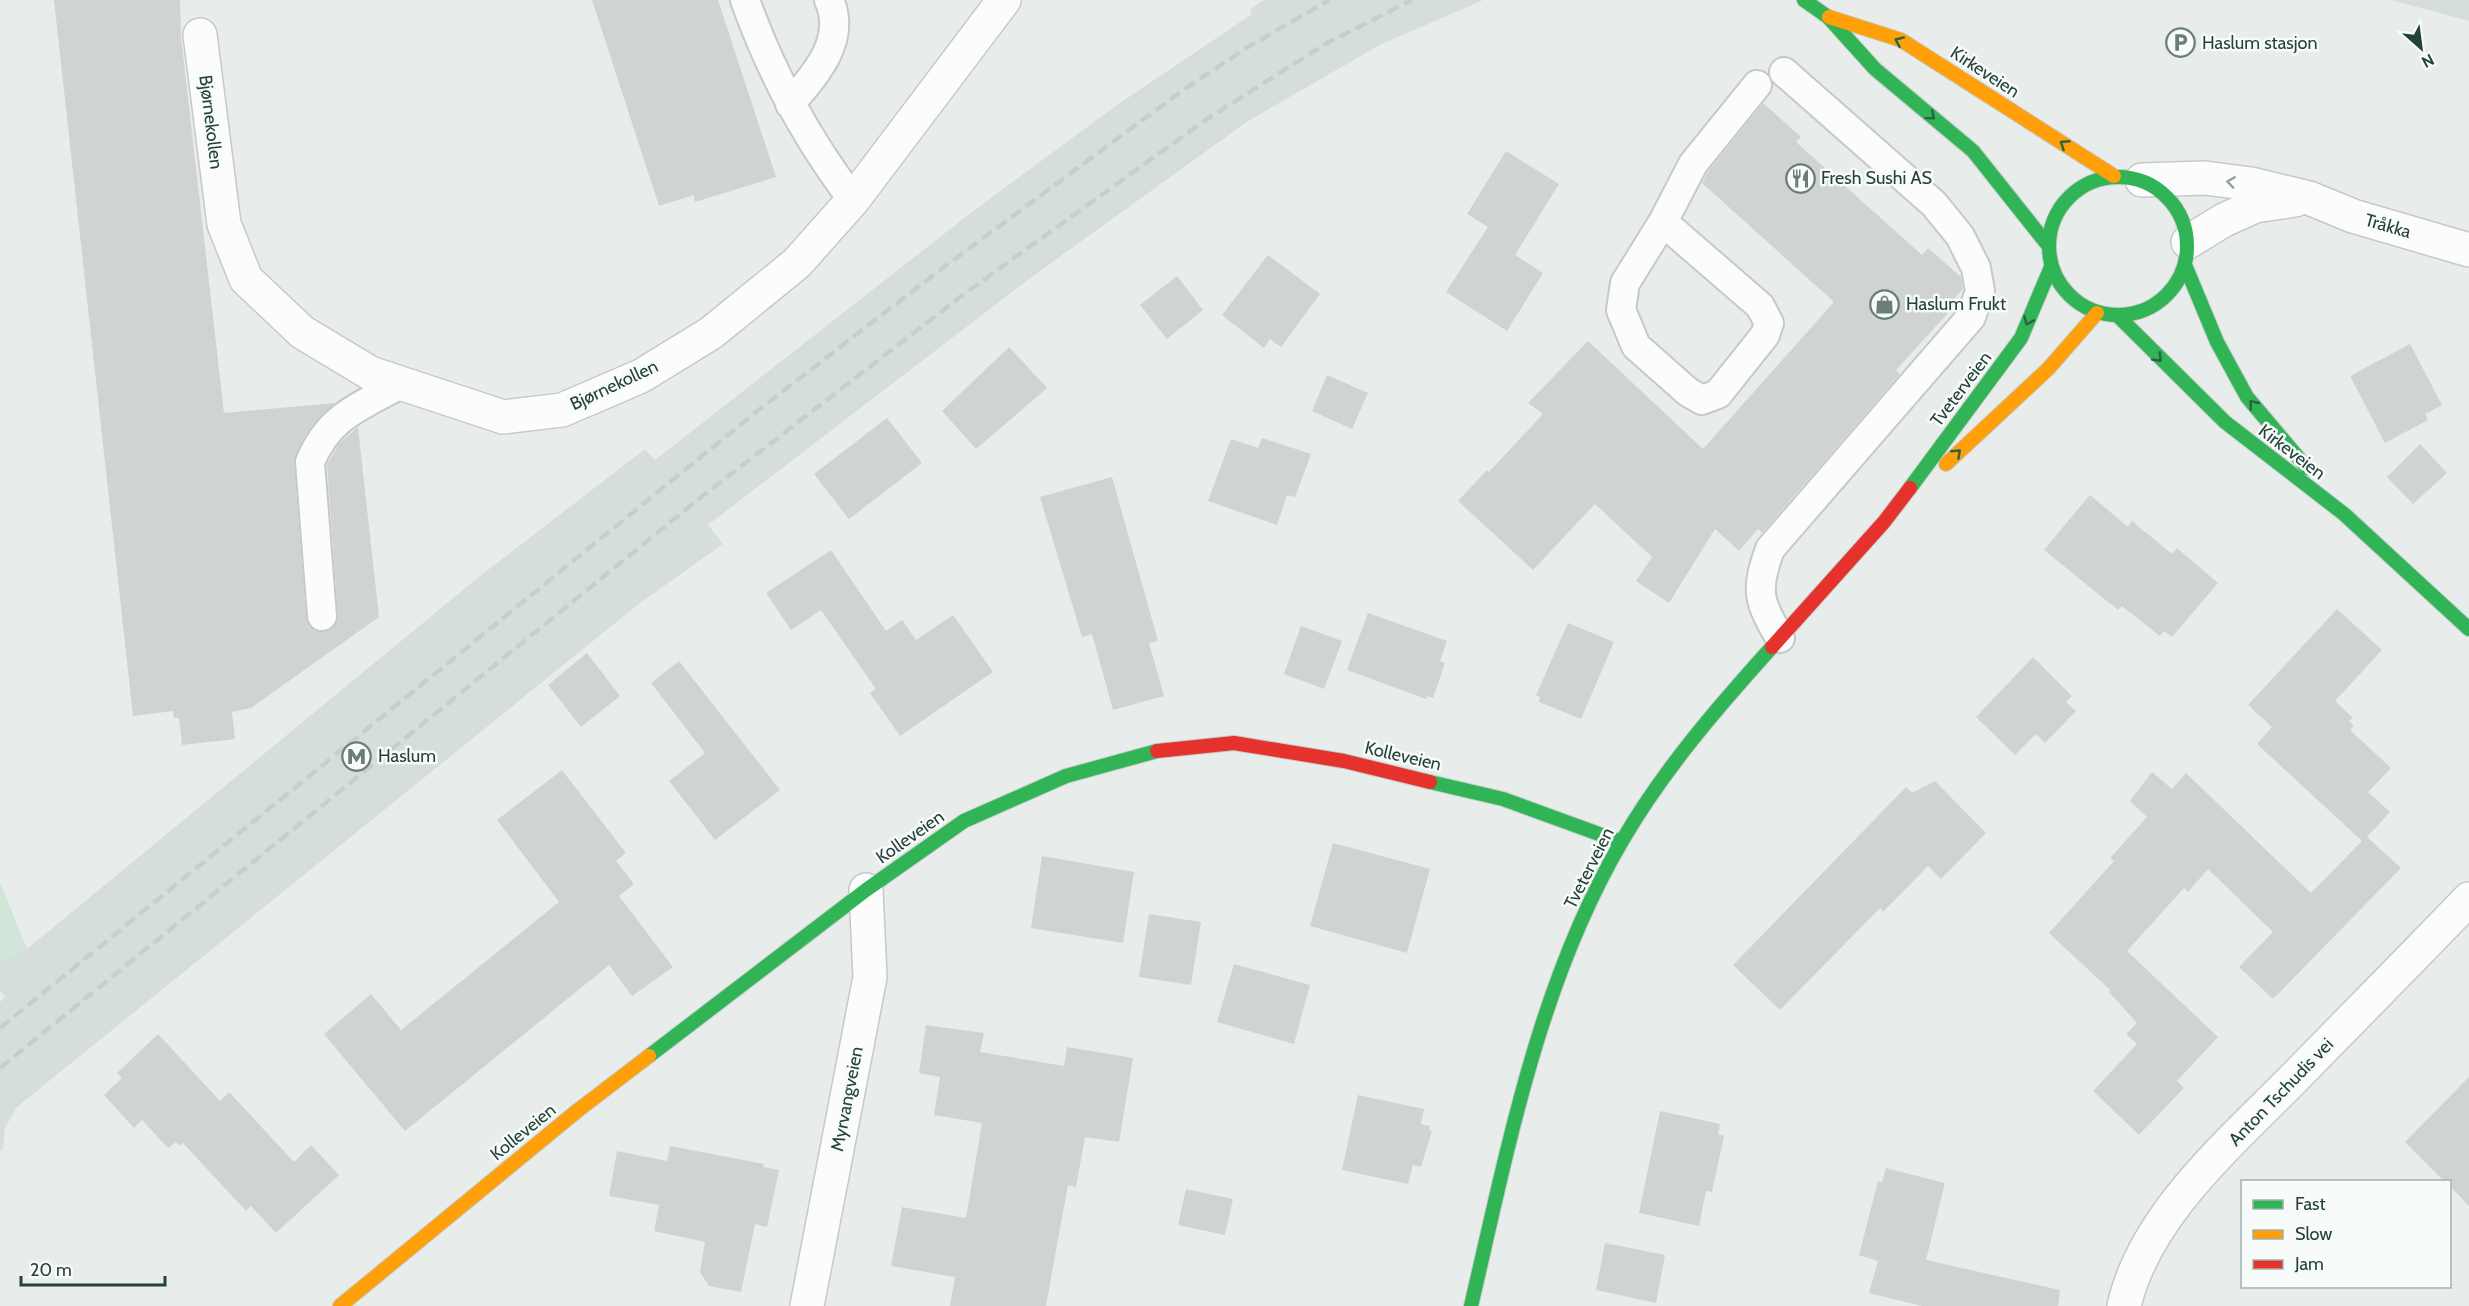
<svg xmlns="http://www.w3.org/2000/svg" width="2469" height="1306" font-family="Cabin,sans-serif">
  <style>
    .built { fill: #d6dedb }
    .green { fill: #d1e6d8 }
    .building { fill: #cfd4d2 }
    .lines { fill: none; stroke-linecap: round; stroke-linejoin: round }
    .lane-casing { stroke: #c5cac8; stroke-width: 32 }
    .street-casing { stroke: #c5cac8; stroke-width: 36 }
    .fast-casing { stroke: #c3cbc8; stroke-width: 16 }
    .slow-casing { stroke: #c3cbc8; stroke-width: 16 }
    .jam-casing { stroke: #c3cbc8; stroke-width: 16 }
    .lane { stroke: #fcfcfc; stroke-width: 28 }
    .street { stroke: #fcfcfc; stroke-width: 33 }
    .fast { stroke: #30b455; stroke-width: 14 }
    .slow { stroke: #ff9f0a; stroke-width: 14 }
    .jam { stroke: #e5322d; stroke-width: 14 }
    .rail { stroke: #c9cdcc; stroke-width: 4.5; stroke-dasharray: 12 6; stroke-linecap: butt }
    .oneway { stroke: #286442 }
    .oneway2 { stroke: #909f9b }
    .labels { text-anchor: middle; stroke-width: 5; stroke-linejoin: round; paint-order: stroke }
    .poi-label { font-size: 18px; fill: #24423a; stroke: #f7fbf9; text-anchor: start }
    .street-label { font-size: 18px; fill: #24423a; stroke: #f7fbf9 }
  </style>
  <rect width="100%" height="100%" fill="#e8edeb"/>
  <g class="built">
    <path d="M1264,0H1483L1380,45L1248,121L1029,279L708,525L723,544L640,603L17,1107L5,1128L3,1148L0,1151V1002L5,997L0,990V963L27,949L480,576L645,449L655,460L972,212L1117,105L1252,14L1250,9Z"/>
    <path d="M2391,0H2469V21Z"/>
  </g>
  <path class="green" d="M0,882L27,949L0,963Z"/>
  <g class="building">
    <path d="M54,0H180L181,37L224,413L335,403L313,424L303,439L294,463L306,617L309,626L315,631L324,632L332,629L338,615L327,465L339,444L358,427L379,617L251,708L232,712L235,739L182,745L179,718H174L173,711L133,716Z"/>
    <path d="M592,0H718L776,177L695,202L694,195L659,206Z"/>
    <path d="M1763,103L1801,137L1796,142L1922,255L1928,248L1961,277L1963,289L1954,299L1958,302L1896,370L1900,374L1762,533L1758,529L1739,551L1715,529L1669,603L1636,581L1652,557L1595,504L1533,570L1458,501L1487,470L1489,472L1543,414L1528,403L1588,341L1703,449L1834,302L1702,183L1707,173Z"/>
    <path d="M1506,151L1559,184L1515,255L1543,273L1507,331L1446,292L1488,227L1467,214Z"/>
    <path d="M1268,255L1320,294L1281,347L1270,339L1264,348L1222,315Z"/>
    <path d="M1177,276L1203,310L1167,339L1140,305Z"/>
    <path d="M2410,344L2442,405L2425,414L2428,420L2385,443L2350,376Z"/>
    <path d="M1009,347L1047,388L976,449L942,411Z"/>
    <path d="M1327,375L1368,393L1352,429L1312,411Z"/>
    <path d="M887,418L922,463L849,519L814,474Z"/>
    <path d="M1262,438L1311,454L1295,497L1287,495L1277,525L1208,501L1231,439L1258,448Z"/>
    <path d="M2420,444L2447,473L2413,504L2387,477Z"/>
    <path d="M1112,477L1158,641L1149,643L1164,696L1113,710L1092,634L1082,637L1040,497Z"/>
    <path d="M2090,495L2128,527L2132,521L2172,554L2177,548L2218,583L2172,637L2164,631L2160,636L2122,606L2118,610L2044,550Z"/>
    <path d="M831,550L886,631L902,620L916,640L953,615L993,672L900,736L870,693L876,689L821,610L791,630L766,593Z"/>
    <path d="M2337,609L2382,650L2335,701L2353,718L2349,721L2354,726L2350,730L2391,768L2368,792L2390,812L2367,837L2401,868L2273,999L2239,967L2273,932L2208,869L2188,892L2184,888L2127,951L2218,1037L2177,1081L2184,1088L2139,1135L2093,1091L2137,1044L2126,1034L2137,1023L2109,992L2110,990L2049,933L2114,861L2110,858L2147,817L2130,801L2152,772L2172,789L2186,773L2311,893L2362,841L2257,744L2272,727L2248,705Z"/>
    <path d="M1368,613L1447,641L1440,661L1445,663L1433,698L1427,696L1426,699L1347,670Z"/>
    <path d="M1568,623L1614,642L1581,719L1539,702L1540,697L1536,695Z"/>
    <path d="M1301,626L1342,641L1324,689L1284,674Z"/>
    <path d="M587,653L620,696L581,727L548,685Z"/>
    <path d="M2033,657L2072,696L2066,702L2076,711L2045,743L2036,734L2015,755L1976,717Z"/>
    <path d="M679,661L780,790L715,840L669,781L705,753L651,683Z"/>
    <path d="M562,770L626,853L616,861L634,884L619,896L673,967L632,996L609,965L405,1131L324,1034L371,994L401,1030L559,902L497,820Z"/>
    <path d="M1935,781L1986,833L1941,879L1928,866L1883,912L1880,908L1780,1010L1733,965L1906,787L1912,793Z"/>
    <path d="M1333,843L1430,869L1407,953L1310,926Z"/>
    <path d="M1042,856L1134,872L1123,943L1031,928Z"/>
    <path d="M1149,914L1201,922L1191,985L1139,977Z"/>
    <path d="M1234,964L1310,985L1294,1044L1217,1022Z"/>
    <path d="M926,1025L984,1033L980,1052L1064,1066L1067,1047L1133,1058L1119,1142L1085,1137L1076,1187L1068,1185L1046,1306H950L955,1277L891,1266L902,1207L966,1218L982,1123L934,1115L940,1077L919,1073Z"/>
    <path d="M158,1034L220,1101L229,1092L294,1162L311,1145L339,1175L276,1233L251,1206L246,1211L183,1143L180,1146L176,1142L168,1148L142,1120L134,1128L104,1095L122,1078L117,1073Z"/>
    <path d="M2469,1077V1206L2450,1186V1182H2445L2405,1142Z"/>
    <path d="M1358,1095L1424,1109L1421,1124L1430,1126L1429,1130L1432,1131L1421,1167L1413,1165L1408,1184L1342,1170Z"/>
    <path d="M1660,1111L1720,1124L1718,1134L1724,1136L1712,1192L1706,1191L1699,1226L1639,1213Z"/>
    <path d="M670,1146L764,1164L763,1167L779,1170L767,1227L755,1224L741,1292L709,1286L700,1272L705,1242L654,1231L659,1205L609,1196L617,1151L667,1161Z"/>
    <path d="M1886,1168L1945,1183L1926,1260L2060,1290L2058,1306H1922L1869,1293L1878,1261L1859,1255L1878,1181L1882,1182Z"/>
    <path d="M1186,1189L1233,1199L1225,1235L1178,1225Z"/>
    <path d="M1605,1243L1665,1255L1656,1303L1596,1290Z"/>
  </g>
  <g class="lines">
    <defs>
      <g id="lane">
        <path d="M745,0C771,73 806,138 853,200"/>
        <path d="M790,104C815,75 847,40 829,0"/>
        <path d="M1663,222L1760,306L1769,323L1765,335L1718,394L1702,400L1688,392L1636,346L1621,310L1625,283L1663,222L1693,164L1757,85"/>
        <path d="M322,616L310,462C329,416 359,407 401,384"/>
        <path d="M1780,638C1758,600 1755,591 1770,549L1971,317L1980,291L1976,268L1960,236L1934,204L1784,72"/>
      </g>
      <g id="street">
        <path d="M200,35L224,224L246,279L302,332L370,373L503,417L562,410L641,376L711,333L797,263L853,200L1004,0"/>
        <path d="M2142,180L2205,178L2251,184L2309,198L2353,216L2469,250"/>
        <path d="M2188,242L2224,220L2255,206L2295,200"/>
        <path d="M807,1306L870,977L866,890"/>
        <path d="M2124,1306C2145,1213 2236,1138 2300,1072C2356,1015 2413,957 2469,899"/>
      </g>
      <g id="fast">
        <path d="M1804,0L1828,17L1875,69L1973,151L2047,244"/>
        <circle cx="2118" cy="246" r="69"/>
        <path d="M2185,265L2217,342L2247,397L2307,468"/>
        <path d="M2118,316L2225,422L2344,514L2469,629"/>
        <path d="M1910,488L2021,338L2051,267"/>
        <path d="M1430,782L1503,799L1621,842"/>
        <path d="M649,1056L866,890L964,821L1066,776L1157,751"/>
        <path d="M1471,1306C1508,1148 1539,982 1622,841C1664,769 1717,708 1772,647"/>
      </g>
      <g id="slow">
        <path d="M1829,17L1901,40L2114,176"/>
        <path d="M1946,464L2048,369L2097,313"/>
        <path d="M340,1306L577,1111L649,1056"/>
      </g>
      <g id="jam">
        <path d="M1772,647L1884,522L1910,488"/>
        <path d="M1157,751L1234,743L1344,761L1430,782"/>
      </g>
    </defs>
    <use href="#lane" class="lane-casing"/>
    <use href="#street" class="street-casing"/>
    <use href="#fast" class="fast-casing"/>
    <use href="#slow" class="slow-casing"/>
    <use href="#jam" class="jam-casing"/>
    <use href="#lane" class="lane"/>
    <use href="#street" class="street"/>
    <use href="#fast" class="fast"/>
    <use href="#slow" class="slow"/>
    <use href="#jam" class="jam"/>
    <g class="rail">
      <path d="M0,1028L756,412L940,270L1183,90L1248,47L1329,0"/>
      <path d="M0,1068L700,498L960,297L1204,121L1327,43L1412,0"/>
    </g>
  </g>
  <defs><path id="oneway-chevron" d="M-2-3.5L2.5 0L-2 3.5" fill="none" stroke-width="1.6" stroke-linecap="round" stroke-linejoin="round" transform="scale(1.5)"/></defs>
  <g class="oneway">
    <use href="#oneway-chevron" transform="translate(1899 41) rotate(-156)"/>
    <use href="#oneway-chevron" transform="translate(1931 116) rotate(40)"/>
    <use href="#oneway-chevron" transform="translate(2064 144) rotate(-147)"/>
    <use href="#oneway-chevron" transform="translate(2028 321) rotate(113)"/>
    <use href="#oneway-chevron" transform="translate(2158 358) rotate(46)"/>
    <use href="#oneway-chevron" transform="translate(2253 404) rotate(-129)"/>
    <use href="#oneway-chevron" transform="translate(1957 453) rotate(-43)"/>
  </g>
  <use class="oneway2" href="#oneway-chevron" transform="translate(2231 182) rotate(-172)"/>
  <defs>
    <symbol id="parking-ring" viewBox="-11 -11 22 22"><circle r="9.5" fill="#f7fbf9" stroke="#697e78" stroke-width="1.5"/><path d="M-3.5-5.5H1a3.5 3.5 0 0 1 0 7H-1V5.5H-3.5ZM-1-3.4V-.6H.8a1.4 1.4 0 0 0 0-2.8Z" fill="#697e78"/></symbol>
    <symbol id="restaurant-ring" viewBox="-11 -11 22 22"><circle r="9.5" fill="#f7fbf9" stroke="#697e78" stroke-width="1.5"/><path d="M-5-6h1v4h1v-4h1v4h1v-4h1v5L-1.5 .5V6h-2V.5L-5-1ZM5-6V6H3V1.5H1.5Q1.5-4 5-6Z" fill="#697e78"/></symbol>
    <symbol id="shop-ring" viewBox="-11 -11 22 22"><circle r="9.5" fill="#f7fbf9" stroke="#697e78" stroke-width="1.5"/><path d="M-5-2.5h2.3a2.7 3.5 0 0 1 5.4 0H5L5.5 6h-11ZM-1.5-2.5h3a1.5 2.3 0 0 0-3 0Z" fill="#697e78"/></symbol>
    <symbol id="metro-ring" viewBox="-11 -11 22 22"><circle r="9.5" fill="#f7fbf9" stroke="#697e78" stroke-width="1.5"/><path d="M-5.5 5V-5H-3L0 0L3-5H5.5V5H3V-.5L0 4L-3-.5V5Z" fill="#697e78"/></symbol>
  </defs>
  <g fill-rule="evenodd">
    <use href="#parking-ring" x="2164" y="26" width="33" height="33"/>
    <use href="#restaurant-ring" x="1784" y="162" width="33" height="33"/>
    <use href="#shop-ring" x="1868" y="288" width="33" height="33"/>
    <use href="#metro-ring" x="340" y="740" width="33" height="33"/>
  </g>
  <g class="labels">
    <g class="poi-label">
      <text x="2202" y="49">Haslum stasjon</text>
      <text x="1821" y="184">Fresh Sushi AS</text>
      <text x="1906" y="310">Haslum Frukt</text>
      <text x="378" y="762">Haslum</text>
    </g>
    <g class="street-label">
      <text transform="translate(1985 72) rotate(33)" y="6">Kirkeveien</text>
      <text transform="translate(211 122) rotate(83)" y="6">Bjørnekollen</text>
      <text transform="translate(2388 226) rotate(16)" y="6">Tråkka</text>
      <text transform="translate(614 385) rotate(-25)" y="6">Bjørnekollen</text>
      <text transform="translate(1961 389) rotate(-53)" y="6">Tveterveien</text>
      <text transform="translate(2292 452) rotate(37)" y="6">Kirkeveien</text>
      <text transform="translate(1403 756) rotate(13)" y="6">Kolleveien</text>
      <text transform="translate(910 837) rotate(-35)" y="6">Kolleveien</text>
      <text transform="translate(1589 868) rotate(-63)" y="6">Tveterveien</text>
      <text transform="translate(2281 1092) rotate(-46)" y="6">Anton Tschudis vei</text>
      <text transform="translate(847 1099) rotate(-79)" y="6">Myrvangveien</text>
      <text transform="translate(523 1132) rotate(-39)" y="6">Kolleveien</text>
    </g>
  </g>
  <rect x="2241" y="1180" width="210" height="108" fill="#f7fbf9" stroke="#a3b1ad" stroke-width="1.5"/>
  <rect x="2253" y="1200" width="30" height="9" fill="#30b455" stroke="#a3b1ad" stroke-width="1.5"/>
  <text x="2295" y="1210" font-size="18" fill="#24423a">Fast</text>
  <rect x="2253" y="1230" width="30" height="9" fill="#ff9f0a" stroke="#a3b1ad" stroke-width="1.5"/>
  <text x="2295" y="1240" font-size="18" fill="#24423a">Slow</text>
  <rect x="2253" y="1260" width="30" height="9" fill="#e5322d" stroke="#a3b1ad" stroke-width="1.5"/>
  <text x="2295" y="1270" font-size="18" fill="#24423a">Jam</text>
  <g transform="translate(2421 48) rotate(152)" stroke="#f7fbf9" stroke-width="4.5" paint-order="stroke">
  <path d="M0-4.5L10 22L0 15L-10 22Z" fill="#24423a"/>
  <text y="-9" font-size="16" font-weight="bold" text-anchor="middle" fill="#24423a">N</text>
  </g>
  <path d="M21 1276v9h144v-9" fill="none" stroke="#24423a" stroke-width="3"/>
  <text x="30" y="1276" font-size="18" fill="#24423a" stroke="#f7fbf9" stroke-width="4.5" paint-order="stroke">20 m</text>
</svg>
